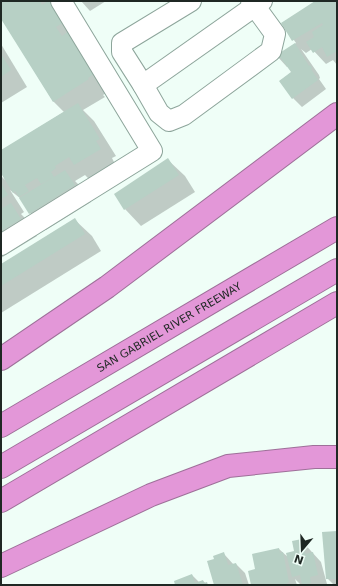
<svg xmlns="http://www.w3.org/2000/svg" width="338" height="586" font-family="'DejaVu Sans',sans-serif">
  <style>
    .shadow { fill: #0003 }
    .building { fill: #b7d0c5 }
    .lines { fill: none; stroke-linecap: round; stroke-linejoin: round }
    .minor-casing { stroke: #8da59b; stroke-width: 22 }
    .highway-casing { stroke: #9e7099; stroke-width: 24 }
    .minor { stroke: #fff; stroke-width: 20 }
    .highway { stroke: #e397d8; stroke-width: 22 }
    .labels { text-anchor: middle; stroke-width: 4; stroke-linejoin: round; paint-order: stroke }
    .street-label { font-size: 11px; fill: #1f2824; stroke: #effef7 }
  </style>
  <rect width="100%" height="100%" fill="#effef7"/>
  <g class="shadow">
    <path d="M1,1H55L111,90L103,95L105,97L83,110L94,121L116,156L112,158L116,166L91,181L85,175L75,181L82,188L91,202L46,230L30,213L21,199L10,190L24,212L21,214L28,221L37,236L1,258V176L5,180L1,172V151L64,112L53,101L1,17Z"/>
    <path d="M81,1H106L90,11Z"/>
    <path d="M317,1H337V65L333,60L326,64L312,49L306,53L301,49L319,75L320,78L319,79L326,89L302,107L293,98L280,81L292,72L288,66L287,67L277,56L296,43L282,23Z"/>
    <path d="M1,44L27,87L1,103Z"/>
    <path d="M168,160L185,176L195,192L141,226L125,209Z"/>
    <path d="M75,220L92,236L101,251L1,313V265Z"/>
    <path d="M337,532V585H334L327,578Z"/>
    <path d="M301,540L321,562L327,584L301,585L295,579L297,585H253L256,570L279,549L289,558L296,552Z"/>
    <path d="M224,554L234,565L236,564L245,573L249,585H215V559Z"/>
    <path d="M192,575L199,582L203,581L208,585H176Z"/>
  </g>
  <g class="building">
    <path d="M1,1H40L42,5L48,1H51L64,22L56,27L62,36L69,31L95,73L88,78L89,79L53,102L1,19Z"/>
    <path d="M315,1H337V51L327,57L322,47L313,53L306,42L314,37L312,32L323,25L322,23L292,41L281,23Z"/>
    <path d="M295,43L309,66L310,65L312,68L311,69L318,80L292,99L279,81L291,72L280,57L277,59L275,56Z"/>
    <path d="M1,54L11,70L1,77Z"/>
    <path d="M78,103L100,139L96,141L101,149L74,165L69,157L55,166L56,168L51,172L54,177L65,170L75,185L29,214L19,198L52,178L41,184L37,178L25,185L29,191L19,197L15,191L13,193L1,173V150Z"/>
    <path d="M168,158L179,175L124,210L114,194Z"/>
    <path d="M1,183L8,195L1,199Z"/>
    <path d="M11,203L21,219L1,231V209Z"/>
    <path d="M75,218L85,234L1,286V264Z"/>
    <path d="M337,531V579H326L322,532Z"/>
    <path d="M302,539L303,545L304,544L305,554L313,552L318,575L310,577L311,583L304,585H302L300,575L292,577L286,553L294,551L292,541Z"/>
    <path d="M279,548L280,553L283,552L289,582L285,585H251L248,571L255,569L252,554Z"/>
    <path d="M224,552L228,565L236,563L243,585H214L207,561L214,559L213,556Z"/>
    <path d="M192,574L195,583L203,580L204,583L207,582L208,585H175L174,581Z"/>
  </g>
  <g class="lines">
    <defs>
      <g id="minor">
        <path d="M191,1L122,43V52L143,85L159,113L169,121L184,115L271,51L275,34L251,1"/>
        <path d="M143,85L262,1"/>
        <path d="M1,245L152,151L61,1"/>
      </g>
      <g id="highway">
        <path d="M1,359L107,287L337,114"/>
        <path id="s1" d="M1,426L337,228"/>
        <path d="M1,467L337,270"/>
        <path d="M1,501L337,303"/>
        <path d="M1,566L151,495L228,466L314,457H337"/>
      </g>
    </defs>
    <use href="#minor" class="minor-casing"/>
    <use href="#highway" class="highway-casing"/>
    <use href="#minor" class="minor"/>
    <use href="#highway" class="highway"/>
  </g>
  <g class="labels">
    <g class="street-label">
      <text dy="4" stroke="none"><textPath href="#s1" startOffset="195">SAN GABRIEL RIVER FREEWAY</textPath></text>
    </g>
  </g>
  <rect width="338" height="586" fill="none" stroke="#1f2824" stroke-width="4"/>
  <g transform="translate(302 550) rotate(199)" stroke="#effef7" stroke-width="3" paint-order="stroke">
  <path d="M0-3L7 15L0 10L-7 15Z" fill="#1f2824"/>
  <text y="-6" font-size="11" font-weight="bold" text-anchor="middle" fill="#1f2824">N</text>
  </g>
</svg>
